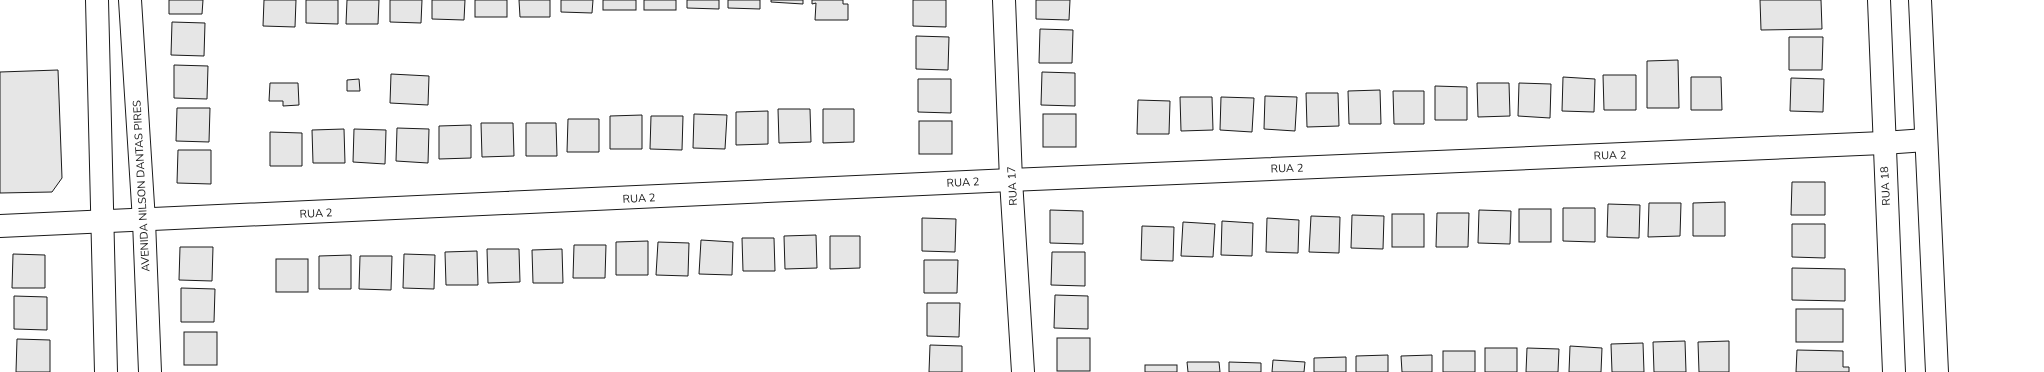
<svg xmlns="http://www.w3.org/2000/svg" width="2044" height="372" font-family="'Nunito Sans',sans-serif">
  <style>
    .building { fill: #e6e6e6; stroke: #1a1a1a }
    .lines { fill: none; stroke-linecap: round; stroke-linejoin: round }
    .minor-casing { stroke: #1a1a1a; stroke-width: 24 }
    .minor { stroke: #fff; stroke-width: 22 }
    .labels { text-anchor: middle; stroke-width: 3; stroke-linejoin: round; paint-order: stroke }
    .street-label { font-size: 11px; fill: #1a1a1a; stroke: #fff }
  </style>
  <rect width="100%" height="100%" fill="#fff"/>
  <g class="building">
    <path d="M169,0H203L202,14H169Z"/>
    <path d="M264,0H296L295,27L263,26Z"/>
    <path d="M306,0H338V24L306,23Z"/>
    <path d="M347,0H379L378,24H346Z"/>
    <path d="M390,0H422L421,23L390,22Z"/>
    <path d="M432,0H465L464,20L432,19Z"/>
    <rect x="475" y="0" width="32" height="17"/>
    <path d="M519,0H550V17H520Z"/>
    <path d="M561,0H593L592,13L561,12Z"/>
    <rect x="603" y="0" width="33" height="10"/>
    <rect x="644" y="0" width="32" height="10"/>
    <path d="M687,0H719V9L687,8Z"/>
    <path d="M728,0H760V9L728,8Z"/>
    <path d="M771,0H803V4L771,2Z"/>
    <path d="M812,0H843V4H848V20H815L816,3L812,4Z"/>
    <path d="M913,0H946V27L913,26Z"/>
    <path d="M1036,0H1070L1069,20L1036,19Z"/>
    <path d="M1760,0H1821L1822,29L1761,30Z"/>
    <path d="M172,22L205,23L204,56L171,55Z"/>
    <path d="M1040,29L1073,30L1072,63H1039Z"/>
    <path d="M916,36L949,37L948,70L916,69Z"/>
    <path d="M1789,37H1823L1822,70H1789Z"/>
    <path d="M1678,60L1679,108H1647V61Z"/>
    <path d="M174,65L208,66L207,99L174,98Z"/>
    <path d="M58,70L62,178L52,192L0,193V72Z"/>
    <path d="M1042,72L1075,73V106L1041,105Z"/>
    <path d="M391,74L429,76L428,105L390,103Z"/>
    <path d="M1603,75H1636V110H1604Z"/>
    <path d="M1563,77L1595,79L1594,112L1562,111Z"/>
    <path d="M1691,77H1721L1722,110H1691Z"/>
    <path d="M1791,78L1824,79L1823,112L1790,111Z"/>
    <path d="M359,79L360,91H347V80Z"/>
    <path d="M918,79H951V113L918,112Z"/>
    <path d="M270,83H298L299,105L283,106V101H269Z"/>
    <path d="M1477,83H1509L1510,116L1478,117Z"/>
    <path d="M1519,83L1551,84L1550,118L1518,116Z"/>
    <path d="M1435,86L1467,87V120H1435Z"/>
    <path d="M1380,90L1381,124H1349L1348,91Z"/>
    <path d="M1393,91H1424V124H1394Z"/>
    <path d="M1306,93H1338L1339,126L1307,127Z"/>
    <path d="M1265,96L1297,97L1295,131L1264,129Z"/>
    <path d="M1180,97H1212L1213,130L1181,131Z"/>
    <path d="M1221,97L1254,98L1252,132L1220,130Z"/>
    <path d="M1138,100L1170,101L1169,134H1137Z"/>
    <path d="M177,108H210L209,142L176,141Z"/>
    <path d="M778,109H810L811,142L779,143Z"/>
    <path d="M823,109H854V142L823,143Z"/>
    <path d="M768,111V144L736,145V112Z"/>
    <path d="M694,114L727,115L725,149L693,148Z"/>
    <rect x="1043" y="114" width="33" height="33"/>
    <path d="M642,115V149H610V116Z"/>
    <path d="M651,116H683L682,150L650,149Z"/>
    <path d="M568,119H599V152H567Z"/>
    <rect x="919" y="121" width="33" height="33"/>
    <path d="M481,123H513L514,156L482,157Z"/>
    <path d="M526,123H556L557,156H526Z"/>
    <path d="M471,125V158L439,159V126Z"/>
    <path d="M397,128L429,129L428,163L396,161Z"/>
    <path d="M344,129L345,163H313L312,130Z"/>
    <path d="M354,129L386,130L385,164L353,162Z"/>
    <path d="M270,132L302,133V166H270Z"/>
    <path d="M178,150H211V184L177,183Z"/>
    <path d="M1792,182H1825V215H1791Z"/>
    <path d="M1725,202V236H1693V203Z"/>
    <path d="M1649,203H1681L1680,236L1648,237Z"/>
    <path d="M1608,204L1640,205L1639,238L1607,237Z"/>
    <path d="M1563,208H1595V242L1563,241Z"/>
    <rect x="1519" y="209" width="32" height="33"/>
    <path d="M1050,210L1083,211V244L1050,243Z"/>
    <path d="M1479,210L1511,211L1510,244L1478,243Z"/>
    <path d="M1437,213H1469L1468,247H1436Z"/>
    <rect x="1392" y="214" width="32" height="33"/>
    <path d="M1352,215L1384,216L1383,249L1351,248Z"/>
    <path d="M1311,216L1340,217L1339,253L1309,252Z"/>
    <path d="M922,218L956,219L955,252L922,251Z"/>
    <path d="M1267,218L1299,220L1298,253L1266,252Z"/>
    <path d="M1222,221L1253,223L1252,256L1221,255Z"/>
    <path d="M1183,222L1215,224L1213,257L1181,256Z"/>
    <path d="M1792,224H1825V258L1792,257Z"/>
    <path d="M1142,226L1174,227L1173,261L1141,260Z"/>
    <path d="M816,235L817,268L785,269L784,236Z"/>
    <path d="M830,236H860V268L830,269Z"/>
    <path d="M742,238H774L775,271H743Z"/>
    <path d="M701,240L733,242L732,275L699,274Z"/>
    <path d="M648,241V275H616V242Z"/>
    <path d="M658,242L689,243L688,276L656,275Z"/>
    <path d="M574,245H606L605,278H573Z"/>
    <path d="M180,247H213L212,281L179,280Z"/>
    <path d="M487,249H519L520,282L488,283Z"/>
    <path d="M562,249L563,283H533L532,250Z"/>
    <path d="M477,251L478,285H446L445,252Z"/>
    <path d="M1052,252H1085V286L1051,285Z"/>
    <path d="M13,254L45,255V288H12Z"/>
    <path d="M404,254L435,255L434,289L403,288Z"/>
    <path d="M351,255V289H319V256Z"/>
    <path d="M360,256H392L391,290L359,289Z"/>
    <rect x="276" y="259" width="32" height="33"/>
    <path d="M924,260H958L957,293H924Z"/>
    <path d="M1792,268L1845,269V301L1792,300Z"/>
    <path d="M181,288L215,289L214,322H181Z"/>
    <path d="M1055,295L1088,296V329L1054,328Z"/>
    <path d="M14,296L47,297V330L14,329Z"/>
    <path d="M927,303H960L959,337L927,336Z"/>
    <rect x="1796" y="309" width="47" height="33"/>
    <rect x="184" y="332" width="33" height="33"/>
    <rect x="1057" y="338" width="33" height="33"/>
    <path d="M17,339L50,340V372H16Z"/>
    <path d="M1685,341L1686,372H1654L1653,342Z"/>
    <path d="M1729,341V372H1699L1698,342Z"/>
    <path d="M1643,343L1644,372H1612L1611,344Z"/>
    <path d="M930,345L962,346V372H929Z"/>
    <path d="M1570,346L1602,348L1601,372H1569Z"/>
    <rect x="1485" y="348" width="32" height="24"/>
    <path d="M1527,348L1559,349L1558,372H1526Z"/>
    <path d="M1797,350L1843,351V367H1849V372H1796Z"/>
    <rect x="1443" y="351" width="32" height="21"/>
    <path d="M1388,355V372H1356V356Z"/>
    <path d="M1432,355V372H1402L1401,356Z"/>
    <path d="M1346,357V372H1314V358Z"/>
    <path d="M1273,360L1305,362L1304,372H1272Z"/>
    <path d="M1187,362H1219L1220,372H1188Z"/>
    <path d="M1229,362L1261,363V372H1229Z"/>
    <rect x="1145" y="365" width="32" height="7"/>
  </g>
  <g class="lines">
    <defs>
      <g id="minor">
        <path d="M97,0L106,372"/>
        <path d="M130,0L144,221L150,372"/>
        <path d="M1004,0L1011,180L1023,372"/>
        <path d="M1879,0L1894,372"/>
        <path d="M1920,0L1937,372"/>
        <path d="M0,226L1011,180L1883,143L1926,140"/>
      </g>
    </defs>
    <use href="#minor" class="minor-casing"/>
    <use href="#minor" class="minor"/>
  </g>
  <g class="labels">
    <g class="street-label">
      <text transform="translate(1610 155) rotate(-2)" y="4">RUA 2</text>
      <text transform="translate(1287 168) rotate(-2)" y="4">RUA 2</text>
      <text transform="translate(963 182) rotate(-3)" y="4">RUA 2</text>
      <text transform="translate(141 186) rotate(-93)" y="4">AVENIDA NILSON DANTAS PIRES</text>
      <text transform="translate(1012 186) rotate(-93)" y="4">RUA 17</text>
      <text transform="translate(1885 186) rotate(-93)" y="4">RUA 18</text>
      <text transform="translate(639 198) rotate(-3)" y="4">RUA 2</text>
      <text transform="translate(316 213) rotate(-3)" y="4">RUA 2</text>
    </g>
  </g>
</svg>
